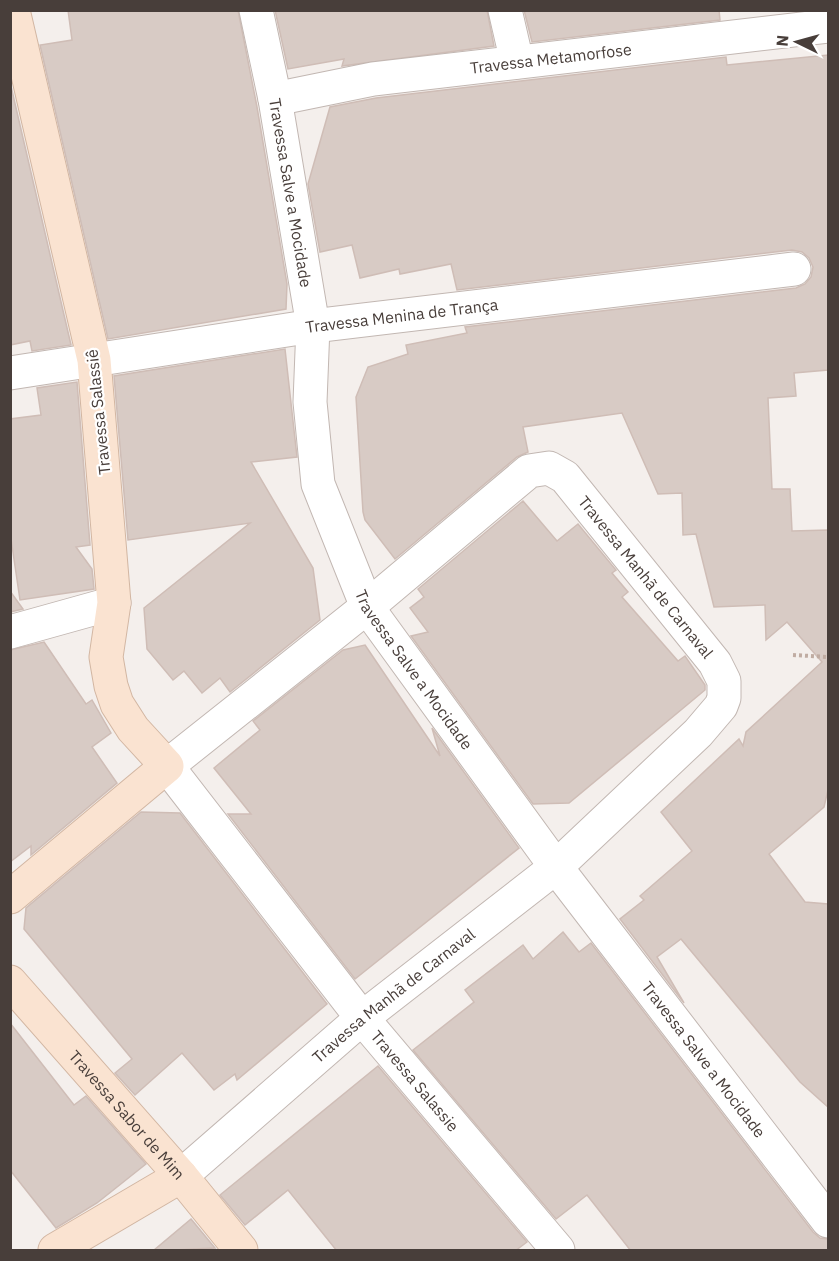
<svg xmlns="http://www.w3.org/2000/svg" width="839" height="1261" font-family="'IBM Plex Sans',sans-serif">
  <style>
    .building { fill: #d8cbc5; stroke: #cfbdb6; stroke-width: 1.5 }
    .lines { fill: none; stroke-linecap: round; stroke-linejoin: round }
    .street-casing { stroke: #c2b7b2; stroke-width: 35 }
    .secondary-casing { stroke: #d2b6a2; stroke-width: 35 }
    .path { stroke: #c0aca2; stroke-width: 4; stroke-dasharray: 3 3; stroke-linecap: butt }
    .street { stroke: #fff; stroke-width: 33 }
    .secondary { stroke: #fae3d1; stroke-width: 33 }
    .labels { text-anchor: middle; stroke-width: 4.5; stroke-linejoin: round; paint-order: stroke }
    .street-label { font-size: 16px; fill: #483e3a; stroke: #fff }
  </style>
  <rect width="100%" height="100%" fill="#f4efec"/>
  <g class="building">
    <path d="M68,10H238L257,107L287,284L286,309L108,339L40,45L72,40Z"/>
    <path d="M275,10H487L494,46L342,66L344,59L288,69Z"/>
    <path d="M524,10H719L720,20L532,42Z"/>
    <path d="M828,55V370L794,373L796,396L768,398L772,489H790L792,531L828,530V790L824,807L769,854L805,902L828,904V1107L800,1082L681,939L657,957L684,1003L620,919L644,900L640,896L692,851L661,812L739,739L743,746L746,732L822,662L787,622L766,640L765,605L714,607L696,534L683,535L682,493L658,494L622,413L523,427L528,452L517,457L395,559L365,520L363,512L356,397L368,367L408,354L406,345L467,333L465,327L796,288L805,284L811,277L813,267L809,258L802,252L792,250L457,290L451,264L400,274L399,269L360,278L352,245L320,252L308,184L330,107L376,98L726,57L727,65Z"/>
    <path d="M10,82L71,345L32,351L30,341L10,345Z"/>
    <path d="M285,349L297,457L251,462L313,568L320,620L230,692L220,678L202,693L184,671L173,680L147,649L144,608L250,523L128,540L114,376Z"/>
    <path d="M77,382L90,545L76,547L92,569L94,589L20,600L10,532V419L41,415L37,388Z"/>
    <path d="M523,501L557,541L578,524L616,570L612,573L628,592L622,597L678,661L685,656L705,685V690L569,803L533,804L411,636L428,632L410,608L424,597L418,589Z"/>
    <path d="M10,591L23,609L10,612Z"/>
    <path d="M44,642L86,704L92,700L111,733L92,747L117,783L31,855V846L10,862V650Z"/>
    <path d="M365,645L440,756L432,728L519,848L355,979L228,814H251L214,768L260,730L253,721L343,650Z"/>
    <path d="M141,812L180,813L327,1004L237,1080L235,1074L214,1090L182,1053L135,1095L115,1073L132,1059L24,929L26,908Z"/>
    <path d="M563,932L579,952L591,943L813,1232L820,1238L828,1239V1251H631L587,1195L556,1219L413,1050L474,1002L465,990L523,945L533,959Z"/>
    <path d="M10,1023L74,1105L86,1096L146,1164L97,1203L56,1228L10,1170Z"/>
    <path d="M378,1066L527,1242L515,1251H337L288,1190L245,1225L220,1195Z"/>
    <path d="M191,1219L215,1248L153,1251Z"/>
  </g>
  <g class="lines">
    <defs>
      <g id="street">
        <path id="s1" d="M256,10L275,99L313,326L310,402L318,484L367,607L556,867L828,1221"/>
        <path d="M505,10L517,62"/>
        <path id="s2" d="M275,99L373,79L828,26"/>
        <path id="s3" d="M10,373L313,326L794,269"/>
        <path d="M10,632L114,603"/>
        <path id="s4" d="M181,1176L362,1018L556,867L698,733L721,706L724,698V681L715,663L565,477L549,468L529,471L367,607L167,766L362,1018L558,1250"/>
      </g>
      <g id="secondary">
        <path d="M10,897L167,766L133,729L117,704L111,686L106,657L114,603L94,360L13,10"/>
        <path id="s5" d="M10,982L181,1176L241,1250"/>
        <path d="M55,1250L181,1176"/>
      </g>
    </defs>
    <use href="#street" class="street-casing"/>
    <use href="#secondary" class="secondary-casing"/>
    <path class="path" d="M793,655L828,657"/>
    <use href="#street" class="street"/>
    <use href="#secondary" class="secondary"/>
  </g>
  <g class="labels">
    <g class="street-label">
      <text dy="6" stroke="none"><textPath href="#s2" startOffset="279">Travessa Metamorfose</textPath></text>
      <text dy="6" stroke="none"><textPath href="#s1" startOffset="186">Travessa Salve a Mocidade</textPath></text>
      <text dy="6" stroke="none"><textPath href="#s3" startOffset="396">Travessa Menina de Trança</textPath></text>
      <text transform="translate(98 412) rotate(-96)" y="6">Travessa Salassiê</text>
      <text transform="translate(646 577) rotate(51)" y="6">Travessa Manhã de Carnaval</text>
      <text dy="6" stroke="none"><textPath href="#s1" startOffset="690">Travessa Salve a Mocidade</textPath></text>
      <text dy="6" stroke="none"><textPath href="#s4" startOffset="279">Travessa Manhã de Carnaval</textPath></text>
      <text dy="6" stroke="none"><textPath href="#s1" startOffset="1176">Travessa Salve a Mocidade</textPath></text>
      <text dy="6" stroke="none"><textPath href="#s4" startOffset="1908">Travessa Salassie</textPath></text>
      <text dy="6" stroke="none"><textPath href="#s5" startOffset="177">Travessa Sabor de Mim</textPath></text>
    </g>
  </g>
  <rect width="839" height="1261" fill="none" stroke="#483e3a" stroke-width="24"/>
  <g transform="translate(797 42) rotate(275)" stroke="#ffffff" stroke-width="4.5" paint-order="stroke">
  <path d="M0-4.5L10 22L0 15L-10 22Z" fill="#483e3a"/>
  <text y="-9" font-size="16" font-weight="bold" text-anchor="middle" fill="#483e3a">N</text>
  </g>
</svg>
